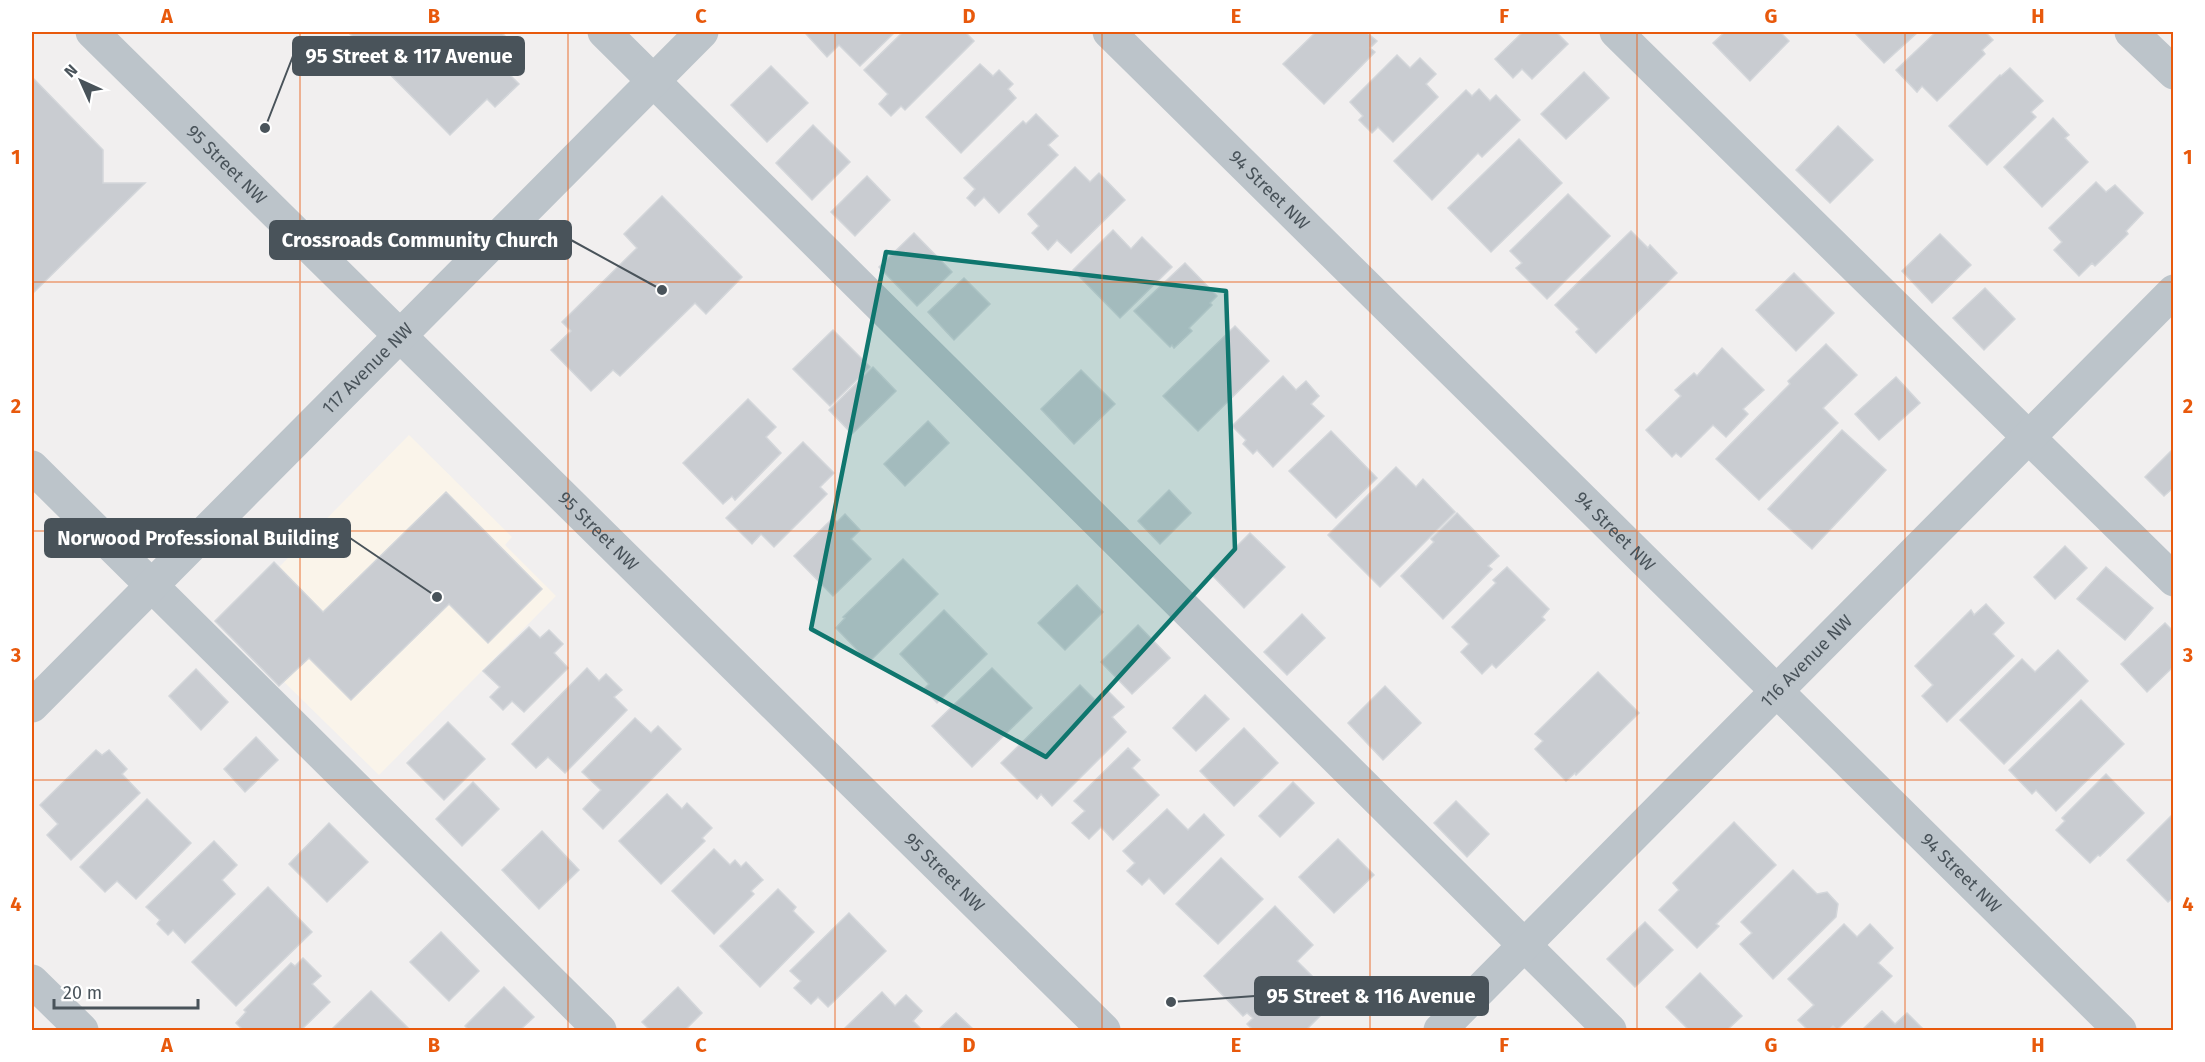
<svg xmlns="http://www.w3.org/2000/svg" width="2205" height="1062" font-family="'Fira Sans',sans-serif">
  <style>
    .commercial { fill: #faf4ea }
    .building { fill: #c9ccd1; stroke: #d3d6da; stroke-width: 1.5 }
    .lines { fill: none; stroke-linecap: round; stroke-linejoin: round }
    .minor { stroke: #bcc4ca; stroke-width: 33 }
    .marked { fill: #0f766e; fill-opacity: 0.2; stroke: #0f766e; stroke-width: 4.5; stroke-linejoin: round }
    .grid { fill: none; stroke: #e8590c; stroke-width: 1.5; stroke-opacity: 0.55 }
    .labels { text-anchor: middle; stroke-width: 6; stroke-linejoin: round; paint-order: stroke }
    .street-label { font-size: 18px; fill: #49535a; stroke: #fff }
    .leader { fill: none; stroke: #49535a; stroke-width: 2 }
    .callout-dot { fill: #49535a; stroke: #fff; stroke-width: 2 }
    .callout { fill: #49535a; stroke: #49535a; stroke-width: 2 }
    .callout-label { font-size: 20px; text-anchor: middle; font-weight: bold; fill: #fff }
    .neatline { fill: none; stroke: #e8590c; stroke-width: 2 }
    .grid-label { font-size: 20px; text-anchor: middle; font-weight: bold; fill: #e8590c }
  </style>
  <rect width="100%" height="100%" fill="#f1efef"/>
  <path class="commercial" d="M409,435L512,537L505,545L556,596L379,775L224,623Z"/>
  <g class="building">
    <path d="M348,32H501L523,54L506,71L519,84L495,107L487,99L450,135Z"/>
    <path d="M809,32H895L860,66L839,45L827,57L806,34Z"/>
    <path d="M903,32H965L974,41L905,110L901,106L891,116L879,104L888,94L864,70Z"/>
    <path d="M1316,32H1366L1377,41L1370,48L1375,52L1324,104L1283,64Z"/>
    <path d="M1523,32H1556L1568,44L1532,79L1522,69L1513,78L1495,59Z"/>
    <path d="M1725,32H1780L1789,41L1750,81L1713,43Z"/>
    <path d="M1854,32H1918L1884,63Z"/>
    <path d="M1936,32H1985L1993,40L1982,50L1985,54L1937,101L1922,86L1917,92L1896,70Z"/>
    <path d="M1397,55L1410,68L1420,58L1436,74L1426,84L1438,97L1393,142L1378,127L1372,133L1359,120L1363,116L1350,102Z"/>
    <path d="M980,64L993,76L999,70L1013,84L1008,89L1016,98L961,153L926,117Z"/>
    <path d="M771,66L808,103L767,142L731,105Z"/>
    <path d="M2010,68L2043,101L2031,112L2036,117L1987,165L1949,126L2000,75L2001,76Z"/>
    <path d="M1584,72L1609,98L1566,139L1541,114Z"/>
    <path d="M32,77L103,150V183H145L32,294Z"/>
    <path d="M1479,89L1490,101L1496,95L1520,120L1482,157L1478,153L1432,200L1394,161L1466,90L1472,96Z"/>
    <path d="M1036,114L1058,136L1048,145L1058,155L999,213L984,197L975,206L967,198L975,189L964,178L1023,121L1026,124Z"/>
    <path d="M2053,118L2069,135L2065,138L2088,162L2042,207L2004,167Z"/>
    <path d="M813,125L850,162L812,200L776,163Z"/>
    <path d="M1838,126L1873,160L1830,203L1796,170Z"/>
    <path d="M1519,139L1562,183L1491,252L1448,208Z"/>
    <path d="M1075,167L1090,182L1099,173L1125,200L1071,253L1057,240L1048,250L1032,233L1039,226L1028,214Z"/>
    <path d="M867,176L890,200L855,236L831,212Z"/>
    <path d="M2096,182L2106,192L2115,185L2143,213L2126,231L2128,234L2095,266L2092,263L2079,276L2054,250L2062,242L2049,228Z"/>
    <path d="M1568,194L1610,236L1547,299L1516,268L1522,263L1510,251Z"/>
    <path d="M662,196L742,277L706,314L695,303L620,376L613,370L591,391L551,350L571,331L562,322L637,248L624,234Z"/>
    <path d="M1113,230L1131,249L1142,237L1172,267L1120,318L1073,270Z"/>
    <path d="M1631,231L1648,248L1650,245L1677,273L1596,353L1576,332L1579,329L1555,305Z"/>
    <path d="M914,233L952,272L917,306L879,267Z"/>
    <path d="M1940,234L1971,265L1932,303L1902,271Z"/>
    <path d="M1185,263L1217,296L1210,303L1212,305L1189,328L1192,331L1174,348L1172,345L1170,347L1134,311Z"/>
    <path d="M1794,273L1834,313L1796,351L1756,310Z"/>
    <path d="M964,278L990,304L954,340L928,312Z"/>
    <path d="M1985,288L2015,319L1984,350L1953,318Z"/>
    <path d="M1235,326L1269,361L1198,431L1163,396Z"/>
    <path d="M833,330L870,367L830,406L793,369Z"/>
    <path d="M1826,344L1857,375L1823,408L1838,423L1759,500L1716,459L1790,384L1788,381Z"/>
    <path d="M1722,348L1764,390L1743,409L1748,414L1726,437L1713,425L1681,457L1676,453L1672,457L1646,430L1681,396L1675,390L1694,373L1697,376Z"/>
    <path d="M873,367L896,391L852,434L829,410Z"/>
    <path d="M1081,370L1115,404L1074,444L1041,409Z"/>
    <path d="M1283,376L1296,390L1306,381L1319,396L1311,404L1324,416L1273,467L1257,450L1253,454L1243,444L1246,440L1232,426Z"/>
    <path d="M1896,377L1920,403L1879,440L1855,414Z"/>
    <path d="M748,399L776,427L766,437L781,453L735,500L732,496L723,504L683,463Z"/>
    <path d="M928,421L949,443L905,486L884,464Z"/>
    <path d="M1842,430L1886,470L1812,549L1768,509Z"/>
    <path d="M1331,431L1377,478L1336,518L1289,471Z"/>
    <path d="M803,442L834,473L820,487L827,494L774,547L761,534L752,544L726,518Z"/>
    <path d="M2174,448V487L2164,496L2145,477Z"/>
    <path d="M1396,467L1416,487L1423,479L1455,512L1380,587L1328,535Z"/>
    <path d="M1169,490L1191,513L1160,544L1138,521Z"/>
    <path d="M446,492L542,589L488,643L449,604L351,700L309,658L279,686L215,621L274,562L323,612Z"/>
    <path d="M1457,513L1499,556L1488,566L1492,569L1443,619L1401,576L1434,542L1431,539Z"/>
    <path d="M845,514L860,530L851,539L871,559L833,596L794,556L833,518L837,522Z"/>
    <path d="M1250,533L1285,567L1244,608L1210,573Z"/>
    <path d="M2065,546L2087,568L2055,599L2034,577Z"/>
    <path d="M903,559L938,594L869,662L836,628L845,618L843,617Z"/>
    <path d="M1507,567L1549,609L1542,617L1545,620L1496,668L1492,664L1482,674L1461,652L1469,644L1452,627L1496,583L1493,580Z"/>
    <path d="M2106,567L2153,608L2125,640L2077,599Z"/>
    <path d="M1077,585L1103,612L1065,650L1038,623Z"/>
    <path d="M1986,604L2004,623L1993,634L2014,656L1947,722L1922,696L1933,685L1915,666L1971,610L1974,615Z"/>
    <path d="M944,610L987,654L937,703L924,689L929,684L900,654Z"/>
    <path d="M1302,614L1325,638L1287,675L1264,652Z"/>
    <path d="M2165,623L2174,632V666L2147,692L2121,664Z"/>
    <path d="M1138,625L1170,658L1132,694L1101,662Z"/>
    <path d="M529,627L540,638L549,630L563,644L554,653L568,668L524,712L512,701L503,710L490,697L500,687L483,671Z"/>
    <path d="M2058,650L2088,681L2004,764L1960,720L2022,659L2035,672Z"/>
    <path d="M587,668L599,681L606,674L622,690L614,697L627,710L565,773L548,757L536,768L512,744Z"/>
    <path d="M992,668L1032,708L972,767L932,726Z"/>
    <path d="M196,669L228,702L201,730L169,696Z"/>
    <path d="M1598,672L1639,713L1576,775L1575,773L1566,781L1535,749L1543,741L1535,734Z"/>
    <path d="M1080,685L1095,700L1106,689L1124,707L1112,717L1126,732L1052,806L1041,794L1037,799L1001,763Z"/>
    <path d="M1385,686L1421,723L1383,760L1348,723Z"/>
    <path d="M1205,695L1229,719L1196,751L1173,728Z"/>
    <path d="M2081,700L2124,744L2056,811L2036,790L2032,794L2009,770Z"/>
    <path d="M635,718L651,733L658,726L681,749L603,829L583,809L601,790L582,772Z"/>
    <path d="M448,722L485,759L444,800L407,763Z"/>
    <path d="M1244,728L1278,763L1234,806L1200,771Z"/>
    <path d="M256,737L278,760L245,792L224,769Z"/>
    <path d="M1128,748L1140,760L1132,768L1159,795L1113,840L1101,827L1089,839L1072,823L1085,811L1074,801Z"/>
    <path d="M96,750L102,755L109,750L127,769L122,774L140,793L71,860L47,835L58,824L40,805Z"/>
    <path d="M2106,774L2144,813L2100,856L2098,855L2090,863L2056,830L2065,821L2062,818Z"/>
    <path d="M473,782L499,809L462,846L436,819Z"/>
    <path d="M1293,782L1314,803L1280,837L1259,816Z"/>
    <path d="M667,794L682,809L687,803L712,828L702,838L705,841L661,884L619,841Z"/>
    <path d="M147,799L191,843L136,899L117,881L105,892L80,867Z"/>
    <path d="M1456,801L1489,834L1467,857L1434,823Z"/>
    <path d="M1167,809L1188,830L1204,814L1224,835L1164,894L1149,878L1142,885L1127,871L1135,863L1123,851Z"/>
    <path d="M2173,814L2174,897L2168,902L2127,860Z"/>
    <path d="M1734,822L1776,865L1716,924L1719,926L1697,948L1659,910L1679,890L1673,883Z"/>
    <path d="M329,823L368,862L327,902L289,864Z"/>
    <path d="M542,831L579,870L539,909L502,870Z"/>
    <path d="M1338,839L1374,875L1334,913L1299,877Z"/>
    <path d="M214,841L237,865L222,880L235,894L185,943L173,930L168,935L157,924L160,920L146,907Z"/>
    <path d="M714,849L730,865L735,860L741,867L746,862L763,880L751,891L754,894L714,934L672,891Z"/>
    <path d="M1221,858L1263,899L1218,944L1176,904Z"/>
    <path d="M1793,870L1817,894L1827,892L1838,904L1836,917L1773,979L1740,944L1752,933L1741,922Z"/>
    <path d="M268,887L312,932L236,1006L192,962Z"/>
    <path d="M778,889L796,907L793,911L814,932L760,987L720,946Z"/>
    <path d="M1275,906L1313,945L1297,961L1336,1000L1306,1030H1253L1247,1024L1253,1018L1247,1013L1243,1016L1204,976Z"/>
    <path d="M849,913L886,951L828,1007L818,997L811,1004L794,988L801,981L790,971Z"/>
    <path d="M1645,922L1673,950L1635,987L1607,959Z"/>
    <path d="M1844,924L1857,937L1870,924L1893,948L1878,963L1892,976L1837,1030L1833,1026L1829,1030H1808L1798,1020L1814,1005L1788,979Z"/>
    <path d="M441,932L479,971L449,1001L410,962Z"/>
    <path d="M303,958L321,976L312,984L330,1002L301,1030H243L236,1023L246,1012L244,1010L291,963L295,966Z"/>
    <path d="M1700,973L1742,1016L1727,1030H1689L1666,1007Z"/>
    <path d="M504,987L534,1017L520,1030H469L465,1026Z"/>
    <path d="M678,987L702,1013L685,1030H650L642,1022Z"/>
    <path d="M371,991L410,1030H331Z"/>
    <path d="M882,992L895,1006L906,995L922,1011L913,1021L922,1030H843Z"/>
    <path d="M1882,1011L1895,1024L1907,1013L1924,1030H1862Z"/>
    <path d="M956,1013L974,1030H938Z"/>
  </g>
  <g class="lines">
    <g class="minor">
      <path id="s1" d="M92,32L1104,1030"/>
      <path d="M604,32L1610,1030"/>
      <path id="s2" d="M1109,32L2120,1030"/>
      <path d="M1616,32L2174,580"/>
      <path d="M2131,32L2174,73"/>
      <path d="M32,467L600,1030"/>
      <path id="s3" d="M32,706L702,32"/>
      <path d="M32,981L82,1030"/>
      <path id="s4" d="M1440,1030L2174,291"/>
    </g>
  </g>
  <path class="marked" d="M886,252L1226,291L1235,549L1046,757L811,629Z"/>
  <path class="grid" d="M300,32V1030M568,32V1030M835,32V1030M1102,32V1030M1370,32V1030M1637,32V1030M1905,32V1030M32,282H2174M32,531H2174M32,780H2174"/>
  <g class="labels">
    <g class="street-label">
      <text dy="6" stroke="none"><textPath href="#s1" startOffset="189">95 Street NW</textPath></text>
      <text dy="6" stroke="none"><textPath href="#s2" startOffset="225">94 Street NW</textPath></text>
      <text dy="6" stroke="none"><textPath href="#s3" startOffset="476">117 Avenue NW</textPath></text>
      <text dy="6" stroke="none"><textPath href="#s1" startOffset="711">95 Street NW</textPath></text>
      <text dy="6" stroke="none"><textPath href="#s2" startOffset="711">94 Street NW</textPath></text>
      <text dy="6" stroke="none"><textPath href="#s4" startOffset="520">116 Avenue NW</textPath></text>
      <text dy="6" stroke="none"><textPath href="#s1" startOffset="1197">95 Street NW</textPath></text>
      <text dy="6" stroke="none"><textPath href="#s2" startOffset="1197">94 Street NW</textPath></text>
    </g>
  </g>
  <path class="leader" d="M265 128L293 56M662 290L571 240M437 597L350 538M1171 1002L1255 996"/>
  <g class="callout-dot">
    <circle cx="265" cy="128" r="6"/>
    <circle cx="662" cy="290" r="6"/>
    <circle cx="437" cy="597" r="6"/>
    <circle cx="1171" cy="1002" r="6"/>
  </g>
  <g class="callout">
    <rect x="293" y="37" width="231" height="38" rx="6"/>
    <rect x="270" y="221" width="301" height="38" rx="6"/>
    <rect x="45" y="519" width="305" height="38" rx="6"/>
    <rect x="1255" y="977" width="233" height="38" rx="6"/>
  </g>
  <g class="callout-label">
    <text x="409" y="63">95 Street &amp; 117 Avenue</text>
    <text x="420" y="247">Crossroads Community Church</text>
    <text x="198" y="545">Norwood Professional Building</text>
    <text x="1371" y="1003">95 Street &amp; 116 Avenue</text>
  </g>
  <rect width="2205" height="1062" fill="none" stroke="#ffffff" stroke-width="66"/>
  <g transform="translate(81 81) rotate(315)" stroke="#ffffff" stroke-width="4.5" paint-order="stroke">
  <path d="M0-4.5L10 22L0 15L-10 22Z" fill="#49535a"/>
  <text y="-9" font-size="16" font-weight="bold" text-anchor="middle" fill="#49535a">N</text>
  </g>
  <path d="M54 999v9h144v-9" fill="none" stroke="#49535a" stroke-width="3"/>
  <text x="63" y="999" font-size="18" fill="#49535a" stroke="#ffffff" stroke-width="4.5" paint-order="stroke">20 m</text>
  <rect x="33" y="33" width="2139" height="996" class="neatline"/>
  <g class="grid-label">
    <text x="167" y="23">A</text>
    <text x="434" y="23">B</text>
    <text x="701" y="23">C</text>
    <text x="969" y="23">D</text>
    <text x="1236" y="23">E</text>
    <text x="1504" y="23">F</text>
    <text x="1771" y="23">G</text>
    <text x="2038" y="23">H</text>
    <text x="16" y="164">1</text>
    <text x="2188" y="164">1</text>
    <text x="16" y="413">2</text>
    <text x="2188" y="413">2</text>
    <text x="16" y="662">3</text>
    <text x="2188" y="662">3</text>
    <text x="16" y="911">4</text>
    <text x="2188" y="911">4</text>
    <text x="167" y="1052">A</text>
    <text x="434" y="1052">B</text>
    <text x="701" y="1052">C</text>
    <text x="969" y="1052">D</text>
    <text x="1236" y="1052">E</text>
    <text x="1504" y="1052">F</text>
    <text x="1771" y="1052">G</text>
    <text x="2038" y="1052">H</text>
  </g>
</svg>
